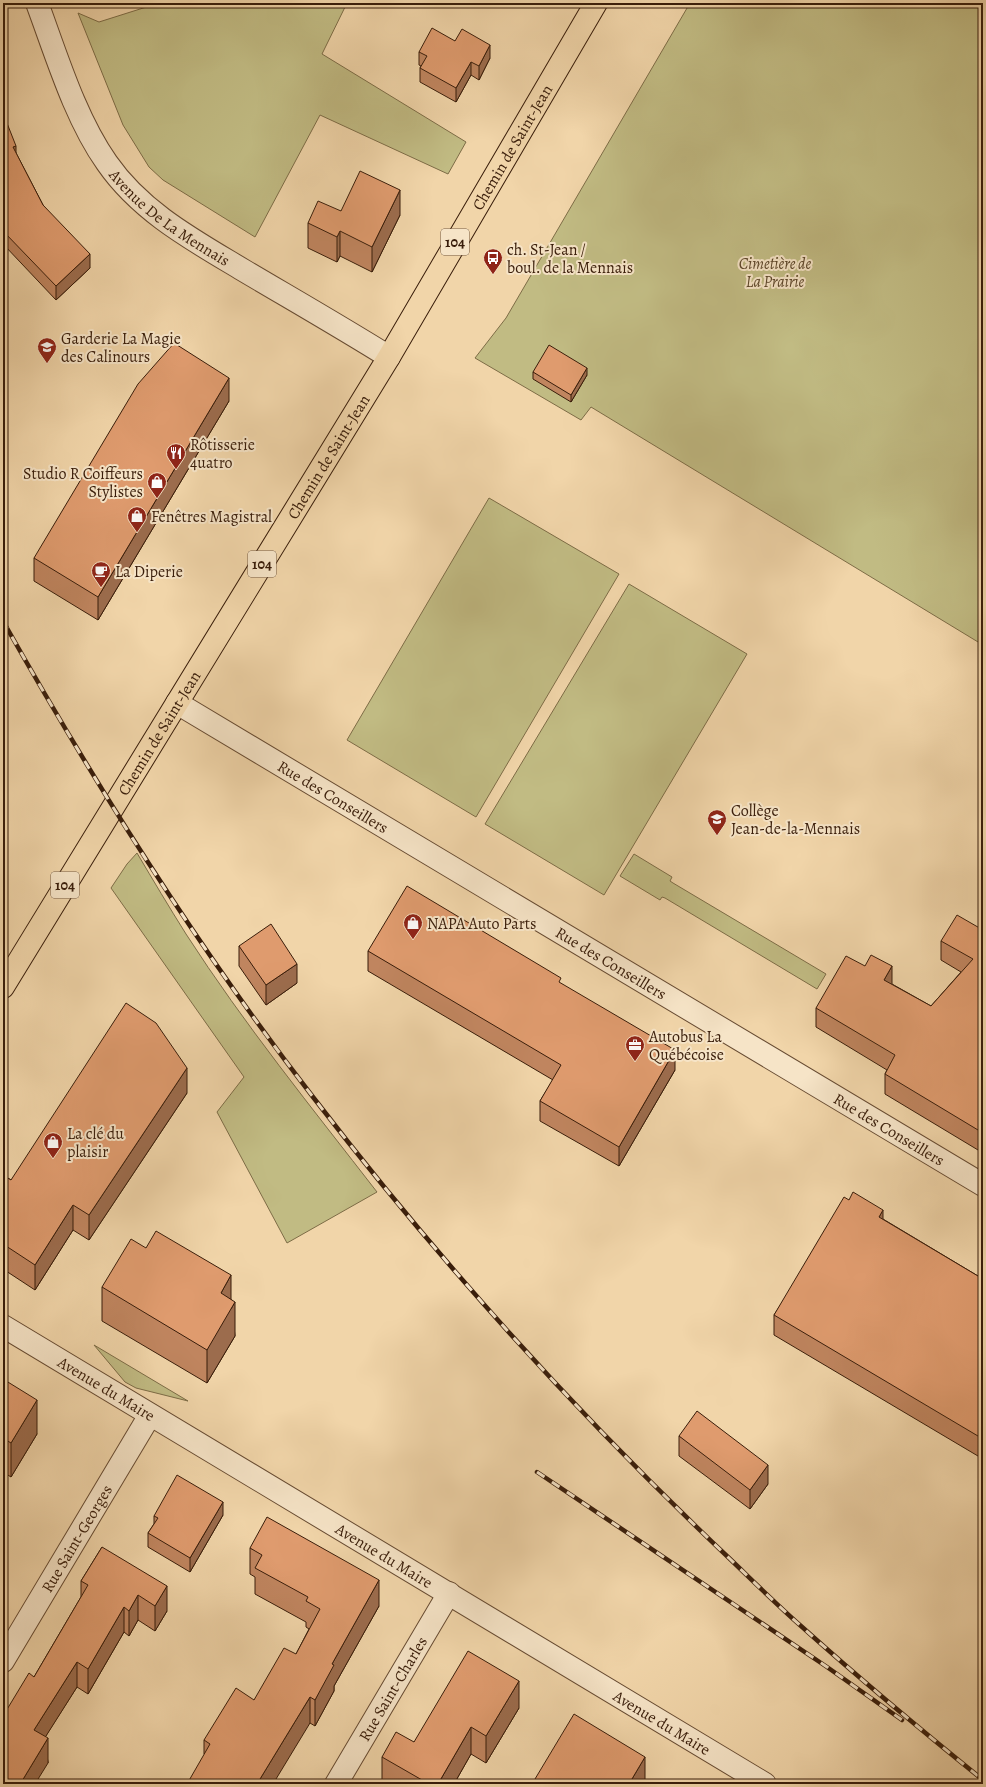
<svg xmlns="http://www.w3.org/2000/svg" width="986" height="1787" font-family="Alegreya,serif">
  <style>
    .green { fill: #c1bb83; stroke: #7d6c46 }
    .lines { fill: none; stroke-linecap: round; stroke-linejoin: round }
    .minor-casing { stroke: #674b32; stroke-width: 24 }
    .major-casing { stroke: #391d0a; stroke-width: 24 }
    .minor { stroke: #f6e4c7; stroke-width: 22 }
    .major { stroke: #f1d5a9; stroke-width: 22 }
    .rail-casing { stroke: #391d0a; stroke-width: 4.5 }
    .rail { stroke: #f6e4c7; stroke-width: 3; stroke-dasharray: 9; stroke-linecap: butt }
    .wall { fill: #c0855f; stroke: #391d0a }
    .shaded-wall { fill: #9c6c4d; stroke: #391d0a }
    .building { fill: #df9b6e; stroke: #391d0a }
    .labels { text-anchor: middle; stroke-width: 4; stroke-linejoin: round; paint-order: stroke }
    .shield { fill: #f6e4c7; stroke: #725943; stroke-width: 1 }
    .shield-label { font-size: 15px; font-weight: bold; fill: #391d0a }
    .street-label { font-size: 16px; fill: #391d0a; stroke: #f6e4c7 }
    .poi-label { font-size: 16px; fill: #391d0a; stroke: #f6e4c7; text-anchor: start }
    .park-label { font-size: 16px; font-style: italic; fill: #5b4428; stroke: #f6e4c7 }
  </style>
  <rect width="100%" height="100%" fill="#f1d5a9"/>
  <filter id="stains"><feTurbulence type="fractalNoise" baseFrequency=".005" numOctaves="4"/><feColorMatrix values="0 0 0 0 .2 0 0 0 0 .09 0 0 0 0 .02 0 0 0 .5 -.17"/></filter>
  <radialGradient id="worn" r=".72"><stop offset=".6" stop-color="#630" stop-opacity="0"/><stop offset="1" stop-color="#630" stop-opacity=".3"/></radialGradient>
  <g class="green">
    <path d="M159,3H347L322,54L466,142L448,174L320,115L255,237L163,180L149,167L123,125L78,13L99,22Z"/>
    <path d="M690,3H983V645L591,407L581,420L475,358L506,318Z"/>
    <path d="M489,498L619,574L476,817L347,740Z"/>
    <path d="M629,584L747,654L604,895L485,824Z"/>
    <path d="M137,853C153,880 169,907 186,934C244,1024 312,1108 377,1192L287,1243L217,1112L244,1077L111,888L127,864Z"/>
    <path d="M634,854L672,877L670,881L673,883L826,974L817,989L665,898L662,897L660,900L620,876Z"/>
    <path d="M94,1345L188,1401L136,1388L125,1382Z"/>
  </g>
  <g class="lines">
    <defs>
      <g id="minor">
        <path id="s1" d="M37,3C56,54 75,118 107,163C141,212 193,240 243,270C292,299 341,327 389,357"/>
        <path id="s2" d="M177,703L983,1185"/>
        <path id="s3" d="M3,1326L765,1784"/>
        <path id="s4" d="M3,1661L150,1415"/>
        <path id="s5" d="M336,1784L449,1593"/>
      </g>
      <g id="major">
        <path id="s6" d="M3,987L389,357L596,3"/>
      </g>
    </defs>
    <use href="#minor" class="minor-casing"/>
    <use href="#major" class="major-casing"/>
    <use href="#minor" class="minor"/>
    <use href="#major" class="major"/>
    <defs>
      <g id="rail">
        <path d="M3,621C96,786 197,947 313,1097C439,1261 578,1415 729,1558C753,1581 776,1604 801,1626C860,1679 921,1730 983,1780"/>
        <path d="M537,1472L827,1667L902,1720"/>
      </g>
    </defs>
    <use href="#rail" class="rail-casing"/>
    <use href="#rail" class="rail"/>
  </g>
  <g class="wall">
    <path d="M455,41L490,58L479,80L471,75L456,102L420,82V68L421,66L419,65V52Z"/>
    <path d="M3,113L16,153L43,205L90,268L56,300L4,245Z"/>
    <path d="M341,211L400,215L372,272L340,256L337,262L308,248V223Z"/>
    <path d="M533,372L587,375L571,402L533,379Z"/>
    <path d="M229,401L98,620L34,581V558Z"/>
    <path d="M983,930V1153L885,1094V1074L887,1070L816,1027V1008L892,984L931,1006L961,972L941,960V941Z"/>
    <path d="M239,946L297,983L266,1005L239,966Z"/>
    <path d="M368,951L561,984L675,1070L619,1166L540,1121V1101L553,1080L368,971Z"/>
    <path d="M187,1093L89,1240L73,1230L35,1290L3,1269V1175L11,1180Z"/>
    <path d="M849,1200L883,1219L983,1279V1459L774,1335V1315Z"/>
    <path d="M102,1287L231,1299L235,1336L207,1383L102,1321Z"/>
    <path d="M3,1379L37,1434L11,1477L3,1472Z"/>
    <path d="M679,1436L768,1484L750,1509L679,1456Z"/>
    <path d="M223,1515L190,1572L148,1547V1533L154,1524V1516Z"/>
    <path d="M102,1547L167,1611L155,1631L138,1620L129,1636L124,1632L88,1694L77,1687L45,1737L48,1763L34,1677L81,1597V1581Z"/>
    <path d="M250,1548L379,1606L334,1686V1691L315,1726L310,1723L204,1754V1740L254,1700L296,1654L309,1629L306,1627V1622L255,1594V1577L250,1574Z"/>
    <path d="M519,1708L486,1763L471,1754L454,1784H382V1757L414,1742Z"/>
  </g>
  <g class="shaded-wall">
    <path d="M490,45V58L479,80V66Z"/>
    <path d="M471,62V75L456,102V88Z"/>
    <path d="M16,146V160L13,147Z"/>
    <path d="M400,190V215L372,272V247Z"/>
    <path d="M340,231V256L337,262V237Z"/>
    <path d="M4,232V245L3,246V233Z"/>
    <path d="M90,254V268L56,300V286Z"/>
    <path d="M587,368V375L571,402V395Z"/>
    <path d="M229,378V401L98,620V597Z"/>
    <path d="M297,964V983L266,1005V985Z"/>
    <path d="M892,966V986L884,980Z"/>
    <path d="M675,1050V1070L619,1166V1147Z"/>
    <path d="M187,1068V1093L89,1240V1215Z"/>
    <path d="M73,1205V1230L35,1290V1265Z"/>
    <path d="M883,1210V1230L879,1217Z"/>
    <path d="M231,1275V1309L235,1302V1336L207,1383V1350L221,1293Z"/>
    <path d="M37,1400V1434L11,1477V1443Z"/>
    <path d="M768,1465V1484L750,1509V1490Z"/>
    <path d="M223,1502V1515L190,1572V1558Z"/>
    <path d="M379,1580V1606L334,1686V1691L315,1726V1700L332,1664Z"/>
    <path d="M167,1586V1611L155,1631V1606Z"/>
    <path d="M138,1595V1620L129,1636V1611Z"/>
    <path d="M124,1607V1632L88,1694V1669Z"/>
    <path d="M77,1662V1687L34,1755V1730Z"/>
    <path d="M519,1681V1708L486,1763V1736Z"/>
    <path d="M310,1697V1723L273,1784H257Z"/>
    <path d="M471,1727V1754L454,1784H438Z"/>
    <path d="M48,1738V1763L35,1784H22V1781Z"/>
    <path d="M645,1757V1784H629Z"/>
  </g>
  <g class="building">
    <path d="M432,28L455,41L462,29L490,45L479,66L471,62L456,88L420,68L427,56L419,52Z"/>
    <path d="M3,113L16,146L13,147L43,205L90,254L56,286L4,232L3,233Z"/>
    <path d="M360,171L400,190L372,247L340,231L337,237L308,223L318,201L341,211Z"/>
    <path d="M174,343L229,378L98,597L34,558L138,384Z"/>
    <path d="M549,345L587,368L571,395L533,372Z"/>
    <path d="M407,886L561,978L559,982L675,1050L619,1147L540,1101L561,1065L368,951Z"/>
    <path d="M957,915L983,930V1133L885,1074L895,1055L816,1008L846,956L865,966L871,955L892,966L884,980L931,1006L973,959L941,941Z"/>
    <path d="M271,924L297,964L266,985L239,946Z"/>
    <path d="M126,1003L156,1023L187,1068L89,1215L73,1205L35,1265L3,1244V1175L11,1180Z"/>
    <path d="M853,1192L883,1210L879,1217L983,1279V1439L774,1315L844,1197L849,1200Z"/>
    <path d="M156,1231L231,1275L221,1293L235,1302L207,1350L102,1287L131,1239L146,1248Z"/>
    <path d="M3,1379L37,1400L11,1443L3,1438Z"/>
    <path d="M697,1411L768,1465L750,1490L679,1436Z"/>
    <path d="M177,1475L223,1502L190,1558L148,1533L158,1518L154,1516Z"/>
    <path d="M267,1517L379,1580L332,1664L334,1665L315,1700L310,1697L257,1784H187L210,1744L204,1740L236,1688L254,1700L284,1648L296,1654L320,1609L306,1601L308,1597L255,1568L262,1555L250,1548Z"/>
    <path d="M102,1547L167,1586L155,1606L138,1595L129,1611L124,1607L88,1669L77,1662L34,1730L48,1738L22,1781L27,1784H3V1716L29,1673L34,1677L88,1585L81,1581Z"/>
    <path d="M468,1651L519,1681L486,1736L471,1727L438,1784H429L382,1757L396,1732L414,1742Z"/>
    <path d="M574,1714L645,1757L629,1784H532Z"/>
  </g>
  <defs>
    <symbol id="bus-pin" viewBox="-11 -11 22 30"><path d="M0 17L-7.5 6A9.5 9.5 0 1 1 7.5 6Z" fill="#8f2418" stroke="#f6e4c7"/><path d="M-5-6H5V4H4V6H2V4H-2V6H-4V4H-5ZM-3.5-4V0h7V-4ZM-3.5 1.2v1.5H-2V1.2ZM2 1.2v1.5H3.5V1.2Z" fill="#fff"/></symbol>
    <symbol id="school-pin" viewBox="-11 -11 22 30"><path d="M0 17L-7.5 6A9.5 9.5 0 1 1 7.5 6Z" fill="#8f2418" stroke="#f6e4c7"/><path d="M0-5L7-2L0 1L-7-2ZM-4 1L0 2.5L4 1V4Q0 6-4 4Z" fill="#fff"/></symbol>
    <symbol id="restaurant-pin" viewBox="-11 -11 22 30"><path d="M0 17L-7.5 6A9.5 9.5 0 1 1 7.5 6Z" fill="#8f2418" stroke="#f6e4c7"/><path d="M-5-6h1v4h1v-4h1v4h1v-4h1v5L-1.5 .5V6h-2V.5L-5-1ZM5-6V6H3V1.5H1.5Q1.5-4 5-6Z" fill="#fff"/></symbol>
    <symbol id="shop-pin" viewBox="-11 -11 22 30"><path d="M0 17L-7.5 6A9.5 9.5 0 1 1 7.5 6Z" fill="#8f2418" stroke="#f6e4c7"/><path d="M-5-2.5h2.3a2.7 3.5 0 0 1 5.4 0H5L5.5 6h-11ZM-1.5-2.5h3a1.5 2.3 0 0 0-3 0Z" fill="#fff"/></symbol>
    <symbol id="cafe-pin" viewBox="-11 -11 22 30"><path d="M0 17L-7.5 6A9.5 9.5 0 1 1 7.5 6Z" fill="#8f2418" stroke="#f6e4c7"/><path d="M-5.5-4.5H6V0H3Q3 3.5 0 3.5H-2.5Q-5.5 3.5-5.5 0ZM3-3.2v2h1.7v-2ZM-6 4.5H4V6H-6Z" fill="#fff"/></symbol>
    <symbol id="office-pin" viewBox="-11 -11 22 30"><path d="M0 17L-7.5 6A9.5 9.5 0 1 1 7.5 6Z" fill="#8f2418" stroke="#f6e4c7"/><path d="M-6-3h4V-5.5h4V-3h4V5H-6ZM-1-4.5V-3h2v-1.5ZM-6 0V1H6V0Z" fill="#fff"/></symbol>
  </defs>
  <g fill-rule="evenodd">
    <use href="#bus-pin" x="482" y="247" width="22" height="30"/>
    <use href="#school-pin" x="36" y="336" width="22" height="30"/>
    <use href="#restaurant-pin" x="165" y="442" width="22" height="30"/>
    <use href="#shop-pin" x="146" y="471" width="22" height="30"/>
    <use href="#shop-pin" x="126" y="505" width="22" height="30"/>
    <use href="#cafe-pin" x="90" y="560" width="22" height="30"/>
    <use href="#school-pin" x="706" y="808" width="22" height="30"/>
    <use href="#shop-pin" x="402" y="912" width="22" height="30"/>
    <use href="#office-pin" x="624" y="1034" width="22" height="30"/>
    <use href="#shop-pin" x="42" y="1131" width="22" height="30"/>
  </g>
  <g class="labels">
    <g class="shield">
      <rect x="441" y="229" width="28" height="26" rx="3"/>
      <rect x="248" y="551" width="28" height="26" rx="3"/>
      <rect x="51" y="872" width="28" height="26" rx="3"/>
    </g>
    <g class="shield-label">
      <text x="455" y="247">104</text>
      <text x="262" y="569">104</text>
      <text x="65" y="890">104</text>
    </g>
    <g class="street-label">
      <text dy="6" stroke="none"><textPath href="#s6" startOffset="982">Chemin de Saint-Jean</textPath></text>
      <text dy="6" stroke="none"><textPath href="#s1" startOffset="259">Avenue De La Mennais</textPath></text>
      <text dy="6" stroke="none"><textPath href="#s6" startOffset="622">Chemin de Saint-Jean</textPath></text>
      <text dy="6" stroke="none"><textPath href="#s6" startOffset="298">Chemin de Saint-Jean</textPath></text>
      <text dy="6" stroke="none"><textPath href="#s2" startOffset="182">Rue des Conseillers</textPath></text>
      <text dy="6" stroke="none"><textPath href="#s2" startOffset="506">Rue des Conseillers</textPath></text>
      <text dy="6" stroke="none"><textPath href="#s2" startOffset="830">Rue des Conseillers</textPath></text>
      <text dy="6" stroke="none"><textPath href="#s3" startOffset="121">Avenue du Maire</textPath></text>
      <text dy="6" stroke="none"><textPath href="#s4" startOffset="143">Rue Saint-Georges</textPath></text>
      <text dy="6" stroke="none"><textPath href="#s3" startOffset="445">Avenue du Maire</textPath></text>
      <text dy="6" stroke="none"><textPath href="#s5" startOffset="111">Rue Saint-Charles</textPath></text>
      <text dy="6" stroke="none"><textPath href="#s3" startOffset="769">Avenue du Maire</textPath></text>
    </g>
    <g class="poi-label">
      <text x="507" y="255">ch. St-Jean /<tspan x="507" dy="18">boul. de la Mennais</tspan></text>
      <text x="61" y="344">Garderie La Magie<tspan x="61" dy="18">des Calinours</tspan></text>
      <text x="190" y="450">Rôtisserie<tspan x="190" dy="18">4uatro</tspan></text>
      <text x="143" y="479" text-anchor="end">Studio R Coiffeurs<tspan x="143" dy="18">Stylistes</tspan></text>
      <text x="151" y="522">Fenêtres Magistral</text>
      <text x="115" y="577">La Diperie</text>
      <text x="731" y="816">Collège<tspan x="731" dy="18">Jean-de-la-Mennais</tspan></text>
      <text x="427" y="929">NAPA Auto Parts</text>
      <text x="649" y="1042">Autobus La<tspan x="649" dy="18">Québécoise</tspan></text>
      <text x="67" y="1139">La clé du<tspan x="67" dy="18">plaisir</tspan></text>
    </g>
    <g class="park-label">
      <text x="775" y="269">Cimetière de<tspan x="775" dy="18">La Prairie</tspan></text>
    </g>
  </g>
  <rect width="986" height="1787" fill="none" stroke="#f1d5a9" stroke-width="16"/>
  <rect x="4" y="4" width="978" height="1779" fill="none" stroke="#391d0a" stroke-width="2"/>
  <rect x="8" y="8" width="970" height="1771" fill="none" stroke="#391d0a"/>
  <rect width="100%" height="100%" filter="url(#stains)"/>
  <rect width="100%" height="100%" fill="url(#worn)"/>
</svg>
